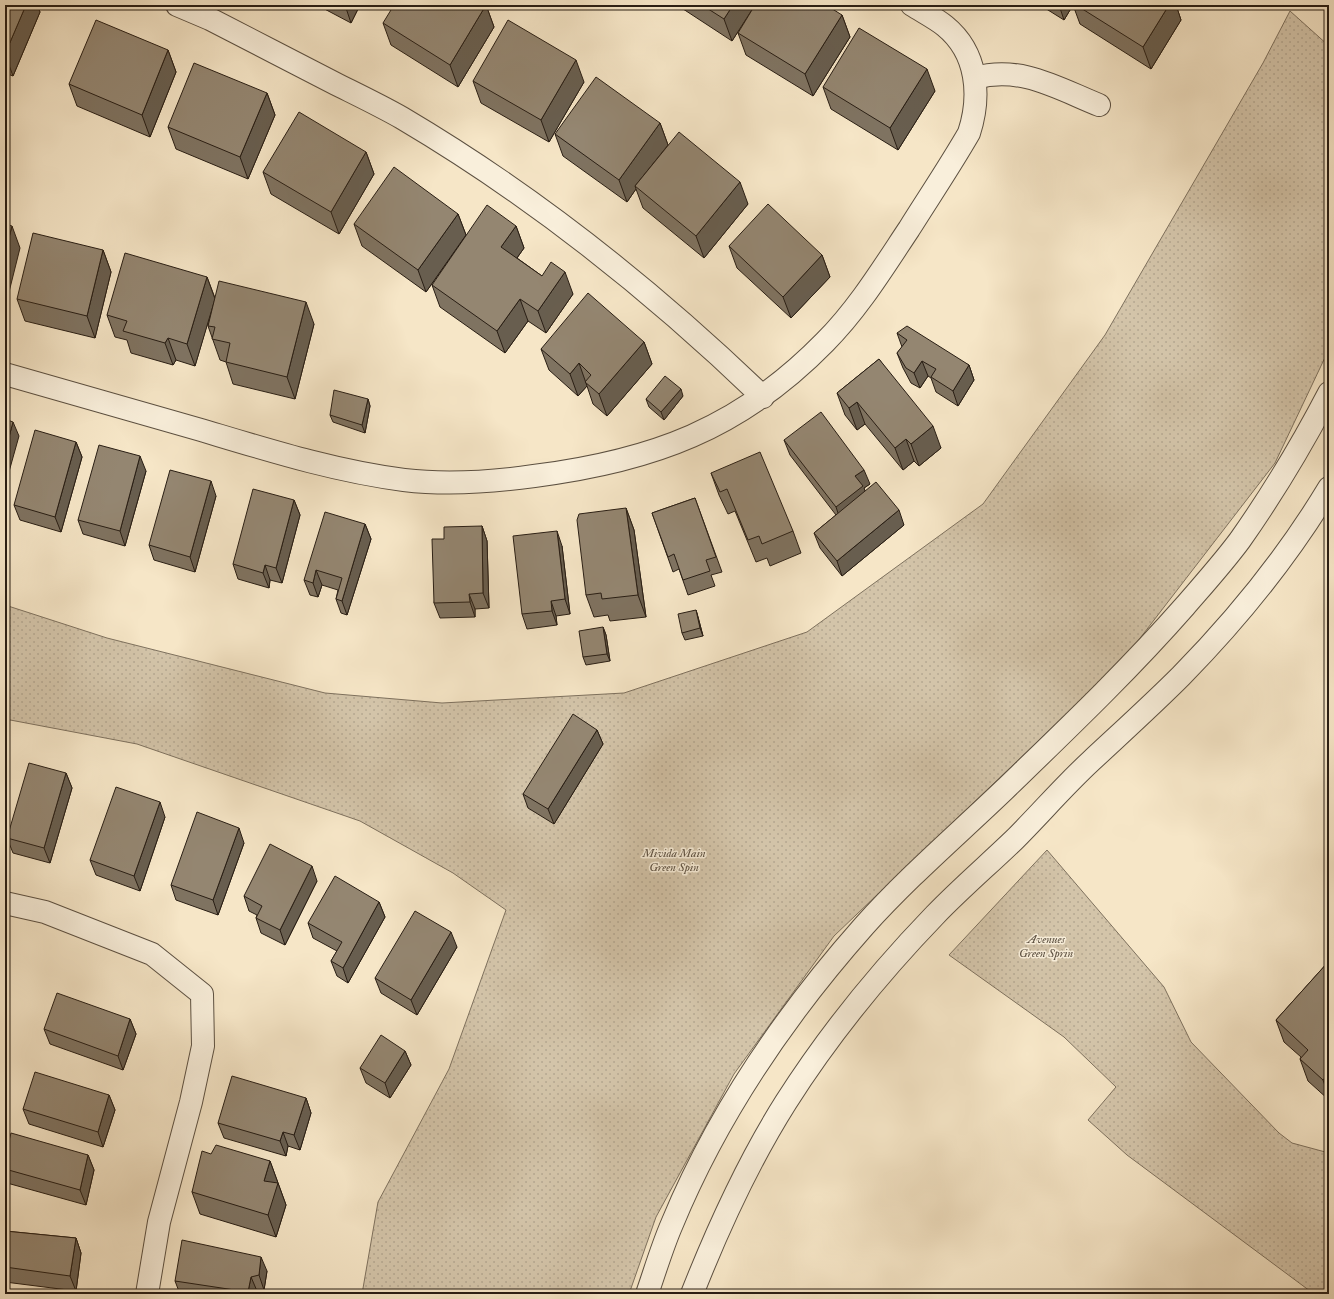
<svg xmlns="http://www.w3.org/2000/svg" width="1334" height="1299" font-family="'IM FELL Double Pica',serif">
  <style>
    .park { fill: url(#park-dots); stroke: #7e715e }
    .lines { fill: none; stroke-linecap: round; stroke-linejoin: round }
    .minor-casing { stroke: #5c5041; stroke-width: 24 }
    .minor { stroke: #f9efdb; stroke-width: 22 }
    .wall { fill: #7f7361; stroke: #291e14 }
    .shaded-wall { fill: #685e4f; stroke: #291e14 }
    .building { fill: #948671; stroke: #291e14 }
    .labels { text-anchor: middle; stroke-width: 3; stroke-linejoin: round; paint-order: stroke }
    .park-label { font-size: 12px; font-style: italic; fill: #5c5041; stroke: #f9efdb }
  </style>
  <defs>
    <pattern id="park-dots" width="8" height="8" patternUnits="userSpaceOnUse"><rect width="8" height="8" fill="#d3c4a9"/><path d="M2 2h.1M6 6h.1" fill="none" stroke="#b5a891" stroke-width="1.8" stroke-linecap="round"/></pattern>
  </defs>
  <rect width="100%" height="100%" fill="#f6e6c7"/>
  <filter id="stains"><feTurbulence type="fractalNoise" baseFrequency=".005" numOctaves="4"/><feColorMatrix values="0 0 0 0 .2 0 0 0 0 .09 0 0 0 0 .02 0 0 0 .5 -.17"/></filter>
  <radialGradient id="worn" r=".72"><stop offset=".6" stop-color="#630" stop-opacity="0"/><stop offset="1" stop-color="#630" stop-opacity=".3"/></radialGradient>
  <g class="park">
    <path d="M1290,11L1329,46V349L1275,463L1124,659L834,936L734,1074L656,1217L629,1294H362L378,1202L449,1069L506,910L453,873L360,821L137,744L5,719V605L107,638L325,693L442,703L624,693L807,632L983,504L1105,335L1263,63Z"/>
    <path d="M1047,850L1164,987L1191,1042L1279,1133L1292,1143L1329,1153V1294H1314L1127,1155L1088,1120L1116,1087L1064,1037L949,955Z"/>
  </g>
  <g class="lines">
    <defs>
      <g id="minor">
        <path d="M177,5L210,19C252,41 294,62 336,84C358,95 381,106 402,118C534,196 653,291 763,397"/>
        <path d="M975,78C1020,65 1057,88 1099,105"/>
        <path d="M5,374C70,393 136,411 201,430C268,450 334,471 404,480C446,485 492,482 534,476C652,461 740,429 825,342C858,309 883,268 909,229C929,197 950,166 969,133C981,96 978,53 945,26C935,18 923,12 912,5"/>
        <path d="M5,903L45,912L152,954L202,994L203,1046L191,1102L159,1222L147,1294"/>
        <path d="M647,1294C655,1271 662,1247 672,1224C717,1115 786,1014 864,926C907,878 957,835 1004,790C1066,730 1128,671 1185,606C1204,584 1223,563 1240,540C1273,493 1303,443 1329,393"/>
        <path d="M692,1294C718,1228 748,1162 786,1102C828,1036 880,972 935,915C960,889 988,865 1014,840C1040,814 1064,786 1091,761C1121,733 1152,705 1181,676C1237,619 1288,556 1329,488"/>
      </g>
    </defs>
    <use href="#minor" class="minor-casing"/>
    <use href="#minor" class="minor"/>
  </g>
  <g class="wall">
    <path d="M5,5H37L40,12L13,76L5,73Z"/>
    <path d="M317,5H360L351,23Z"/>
    <path d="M486,5L494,27L458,87L391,45L383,23Z"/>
    <path d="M677,5H755L732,41Z"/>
    <path d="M1040,5H1073L1064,20Z"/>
    <path d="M1073,5H1176L1181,20L1151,69L1080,24Z"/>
    <path d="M842,15L850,37L813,96L746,55L738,33Z"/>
    <path d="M168,50L176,72L150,137L77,106L69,84Z"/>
    <path d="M473,81L584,82L549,142L481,103Z"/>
    <path d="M823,87L935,91L898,150L831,109Z"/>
    <path d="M267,93L275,115L248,179L176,149L168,127Z"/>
    <path d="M660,123L668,145L748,204L704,258L643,208L636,189L627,202L563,156L555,134Z"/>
    <path d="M366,152L374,174L339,234L271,194L263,172Z"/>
    <path d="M458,214L466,235L426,292L362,246L354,224Z"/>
    <path d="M516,226L524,248L517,258L542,276L573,294L546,333L528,321L505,353L440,307L432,285Z"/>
    <path d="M729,246L822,255L830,277L791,318L737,268Z"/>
    <path d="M103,250L111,272L95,338L25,321L17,299Z"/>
    <path d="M207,277L215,298L314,324L295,399L233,384L226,362L220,360L208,326L213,304L195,366L176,360L173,365L131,353L127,340L115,337L107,315Z"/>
    <path d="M897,333L969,365L974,380L958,406L936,392L931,378L928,376L920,388L911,383L903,368L897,353L902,347Z"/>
    <path d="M644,342L652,364L607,416L593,404L587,386L578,396L549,370L541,349Z"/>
    <path d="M879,359L941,448L919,466L914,461L903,470L865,424L857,430L845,415L837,393Z"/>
    <path d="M683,396L664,420L649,407L646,399Z"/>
    <path d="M368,399L370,406L365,433L333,422L330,415Z"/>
    <path d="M784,440L870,484L864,488L865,491L904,525L842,576L820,548L814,533L836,515L790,455Z"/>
    <path d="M76,442L82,457L61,532L20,520L14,505Z"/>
    <path d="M146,471L125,546L83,534L78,520Z"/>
    <path d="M711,473L793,531L801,553L770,566L767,558L756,562L735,511L728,514L719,495Z"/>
    <path d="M216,496L195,572L154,560L149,545Z"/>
    <path d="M695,498L722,572L711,575L715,586L688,595L679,569L673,572L652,513Z"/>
    <path d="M294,500L300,515L282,583L270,580L269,588L238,579L233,564Z"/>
    <path d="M626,508L634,530L646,617L610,621L608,615L594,617L586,595Z"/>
    <path d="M365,524L371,539L347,615L341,613L336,599L338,590L322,585L318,597L310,595L304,580Z"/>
    <path d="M482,526L487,541L489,608L475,609V617L440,618L434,603L444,539Z"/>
    <path d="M562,546L570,614L556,616L557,625L527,629L522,614Z"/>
    <path d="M696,610L698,617L703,636L685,640L682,633Z"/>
    <path d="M603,627L606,635L610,661L586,665L583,657Z"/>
    <path d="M597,730L603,744L554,824L528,808L523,794Z"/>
    <path d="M66,773L72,788L50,863L13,853L7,838Z"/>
    <path d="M165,817L140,891L96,875L90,860Z"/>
    <path d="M244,843L218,915L176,900L171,885Z"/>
    <path d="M317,881L285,945L261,933L256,918L257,915L249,911L244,896Z"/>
    <path d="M379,902L385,917L348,983L337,976L331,961L337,951L313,938L308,923Z"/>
    <path d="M457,947L417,1015L381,993L375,978Z"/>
    <path d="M1329,961V1100L1308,1081L1300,1059L1301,1057L1284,1042L1276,1020Z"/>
    <path d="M130,1019L136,1034L123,1070L50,1044L44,1029Z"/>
    <path d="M405,1051L411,1065L390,1098L366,1083L360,1068Z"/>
    <path d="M109,1095L115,1110L103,1147L29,1124L23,1109Z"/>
    <path d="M306,1098L311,1113L300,1150L288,1146L286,1156L224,1138L218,1123Z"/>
    <path d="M211,1154L270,1161L286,1205L276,1237L200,1214L192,1192Z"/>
    <path d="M88,1155L94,1170L86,1205L7,1183L5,1178V1156Z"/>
    <path d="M5,1231L76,1238L81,1253L76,1291L5,1282Z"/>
    <path d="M267,1271L264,1290L257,1291L256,1294H180L175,1281Z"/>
  </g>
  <g class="shaded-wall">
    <path d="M26,5H37L40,12L13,76L5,54Z"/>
    <path d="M345,5H360L351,23Z"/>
    <path d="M486,5L494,27L458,87L450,65Z"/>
    <path d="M733,5H755L732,41L724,19Z"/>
    <path d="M1059,5H1073L1064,20Z"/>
    <path d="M1169,5H1176L1181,20L1151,69L1143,47Z"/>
    <path d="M842,15L850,37L813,96L805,74Z"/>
    <path d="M168,50L176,72L150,137L142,115Z"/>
    <path d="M576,60L584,82L549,142L541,120Z"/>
    <path d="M927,69L935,91L898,150L890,128Z"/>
    <path d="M267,93L275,115L248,179L240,157Z"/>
    <path d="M660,123L668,145L635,186L636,189L627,202L619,180Z"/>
    <path d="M366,152L374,174L339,234L331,212Z"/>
    <path d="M740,182L748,204L704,258L696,236Z"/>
    <path d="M458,214L466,235L426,292L418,270Z"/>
    <path d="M12,226L20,248L5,308V253Z"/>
    <path d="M516,226L524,248L509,269L501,247Z"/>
    <path d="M103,250L111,272L95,338L87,316Z"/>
    <path d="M822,255L830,277L791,318L783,297Z"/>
    <path d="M565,272L573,294L546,333L538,311Z"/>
    <path d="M207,277L215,299L195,366L187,344Z"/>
    <path d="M520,299L528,321L505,353L497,331Z"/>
    <path d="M306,302L314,324L295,399L287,377Z"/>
    <path d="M168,338L176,360L173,365L165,343Z"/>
    <path d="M644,342L652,364L607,416L599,394Z"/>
    <path d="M922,361L928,376L920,388L914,373Z"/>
    <path d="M579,363L587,386L578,396L570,374Z"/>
    <path d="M969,365L974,380L958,406L953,391Z"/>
    <path d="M681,389L683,396L664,420L661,412Z"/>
    <path d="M368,399L370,406L365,433L362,425Z"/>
    <path d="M857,402L865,424L857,430L849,408Z"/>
    <path d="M13,422L19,436L5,486V452Z"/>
    <path d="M933,426L941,448L919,466L911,444Z"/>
    <path d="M906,439L914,461L903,470L895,448Z"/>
    <path d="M76,442L82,457L61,532L55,517Z"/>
    <path d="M140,456L146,471L125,546L120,531Z"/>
    <path d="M864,470L870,484L864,488L869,501L841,522L836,507L855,476Z"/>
    <path d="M211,481L216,496L195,572L190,557Z"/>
    <path d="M294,500L300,515L282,583L276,568Z"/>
    <path d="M626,508L634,530L646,617L638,595Z"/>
    <path d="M899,510L904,525L842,576L837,561Z"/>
    <path d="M365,524L371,539L347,615L342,601Z"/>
    <path d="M482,526L487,541L489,608L483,593Z"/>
    <path d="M557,531L562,546L570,614L565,599Z"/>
    <path d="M265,565L270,580L269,588L263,573Z"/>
    <path d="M316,570L322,585L318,597L313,583Z"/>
    <path d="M469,594L475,609V617L470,602Z"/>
    <path d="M551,601L556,616L557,625L552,611Z"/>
    <path d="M696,610L698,617L703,636L700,628Z"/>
    <path d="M603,627L606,635L610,661L607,654Z"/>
    <path d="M597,730L603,744L554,824L548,809Z"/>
    <path d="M5,762L9,773L5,786Z"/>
    <path d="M66,773L72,788L50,863L44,848Z"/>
    <path d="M160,802L165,817L140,891L134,876Z"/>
    <path d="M239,828L244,843L218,915L213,900Z"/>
    <path d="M312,866L317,881L285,945L280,930Z"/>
    <path d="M379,902L385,917L348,983L343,968Z"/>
    <path d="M451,932L457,947L417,1015L411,1000Z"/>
    <path d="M130,1019L136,1034L123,1070L118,1056Z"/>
    <path d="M405,1051L411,1065L390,1098L385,1083Z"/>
    <path d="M1329,1073V1097L1323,1080Z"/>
    <path d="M109,1095L115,1110L103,1147L98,1132Z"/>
    <path d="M306,1098L311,1113L300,1150L294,1135Z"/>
    <path d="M283,1132L288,1146L286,1156L280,1141Z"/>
    <path d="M88,1155L94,1170L86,1205L80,1190Z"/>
    <path d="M270,1161L286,1205L276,1237L268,1215L264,1181Z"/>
    <path d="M76,1238L81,1253L76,1291L70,1276Z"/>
    <path d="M261,1257L267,1271L264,1290L259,1275Z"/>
    <path d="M251,1277L257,1291L256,1294H249L248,1292Z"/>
  </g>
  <g class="building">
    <path d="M5,5H26L5,54Z"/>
    <path d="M394,5H486L450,65L383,23Z"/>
    <path d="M702,5H733L724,19Z"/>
    <path d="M755,5H826L842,15L805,74L738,33Z"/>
    <path d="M1076,5H1169L1143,47Z"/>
    <path d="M96,20L168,50L142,115L69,84Z"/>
    <path d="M508,20L576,60L541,120L473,81Z"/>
    <path d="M859,28L927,69L890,128L823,87Z"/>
    <path d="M194,63L267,93L240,157L168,127Z"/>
    <path d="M596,77L660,123L619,180L555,134Z"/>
    <path d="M299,112L366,152L331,212L263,172Z"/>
    <path d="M679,132L740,182L696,236L635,186Z"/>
    <path d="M394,167L458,214L418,270L354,224Z"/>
    <path d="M768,204L822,255L783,297L729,246Z"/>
    <path d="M487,205L516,226L501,247L542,276L551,262L565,272L538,311L520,299L497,331L432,285Z"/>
    <path d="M5,224L12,226L5,253Z"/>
    <path d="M33,233L103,250L87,316L17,299Z"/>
    <path d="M125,253L207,277L187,344L168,338L165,343L123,331L127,321L107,315Z"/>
    <path d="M219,281L306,302L287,377L226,362L230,343L212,339L215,327L208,326Z"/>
    <path d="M588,293L644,342L599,394L585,382L591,375L579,363L570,374L541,349Z"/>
    <path d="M907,326L969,365L953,391L931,377L936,369L922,361L914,373L906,368L897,353L907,340L897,333Z"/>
    <path d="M879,359L933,426L911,444L906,439L895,448L857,402L849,408L837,393Z"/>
    <path d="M665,376L681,389L661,412L646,399Z"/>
    <path d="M334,390L368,399L362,425L330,415Z"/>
    <path d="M821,412L864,470L855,476L863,486L836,507L784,440Z"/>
    <path d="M5,419L13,422L5,452Z"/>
    <path d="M35,430L76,442L55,517L14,505Z"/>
    <path d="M99,445L140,456L120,531L78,520Z"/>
    <path d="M760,452L793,531L762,544L759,536L748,540L727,489L720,492L711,473Z"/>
    <path d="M170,470L211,481L190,557L149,545Z"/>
    <path d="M876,482L899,510L837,561L814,533Z"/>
    <path d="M253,489L294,500L276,568L265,565L263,573L233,564Z"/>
    <path d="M695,498L716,557L706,560L710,571L683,580L674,554L668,557L652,513Z"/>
    <path d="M626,508L638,595L602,599L601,593L586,595L577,520L579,514Z"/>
    <path d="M325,512L365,524L342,601L336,599L342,578L316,570L313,583L304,580Z"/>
    <path d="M482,526L483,593L469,594L470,602L434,603L432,539H444V527Z"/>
    <path d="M557,531L565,599L551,601L552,611L522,614L513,536Z"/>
    <path d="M696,610L700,628L682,633L678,614Z"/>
    <path d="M603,627L607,654L583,657L579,631Z"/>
    <path d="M573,714L597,730L548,809L523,794Z"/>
    <path d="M29,763L66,773L44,848L7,838Z"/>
    <path d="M116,787L160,802L134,876L90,860Z"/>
    <path d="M197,812L239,828L213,900L171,885Z"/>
    <path d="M270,844L312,866L280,930L256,918L262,906L244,896Z"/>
    <path d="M335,876L379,902L343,968L331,961L342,942L308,923Z"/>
    <path d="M415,911L451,932L411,1000L375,978Z"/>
    <path d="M1329,961V1073L1323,1080L1300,1059L1308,1050L1276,1020Z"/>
    <path d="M57,993L130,1019L118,1056L44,1029Z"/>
    <path d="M381,1035L405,1051L385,1083L360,1068Z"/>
    <path d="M35,1072L109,1095L98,1132L23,1109Z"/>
    <path d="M232,1076L306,1098L294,1135L283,1132L280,1141L218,1123Z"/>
    <path d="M11,1133L88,1155L80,1190L5,1169V1156Z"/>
    <path d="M216,1145L270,1161L264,1181L278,1183L268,1215L192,1192L202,1151L211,1154Z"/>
    <path d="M5,1231L76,1238L70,1276L5,1267Z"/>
    <path d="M182,1240L261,1257L259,1275L251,1277L248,1292L175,1281Z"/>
  </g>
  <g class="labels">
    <g class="park-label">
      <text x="674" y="857">Mivida Main<tspan x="674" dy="14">Green Spin</tspan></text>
      <text x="1046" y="943">Avenues<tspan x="1046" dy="14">Green Sprin</tspan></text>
    </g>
  </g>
  <rect width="1334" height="1299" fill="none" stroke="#f6e6c7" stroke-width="20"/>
  <rect x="6" y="6" width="1322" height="1287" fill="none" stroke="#291e14" stroke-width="2"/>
  <rect x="10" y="10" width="1314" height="1279" fill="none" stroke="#291e14"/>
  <rect width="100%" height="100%" filter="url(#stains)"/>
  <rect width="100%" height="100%" fill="url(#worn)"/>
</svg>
